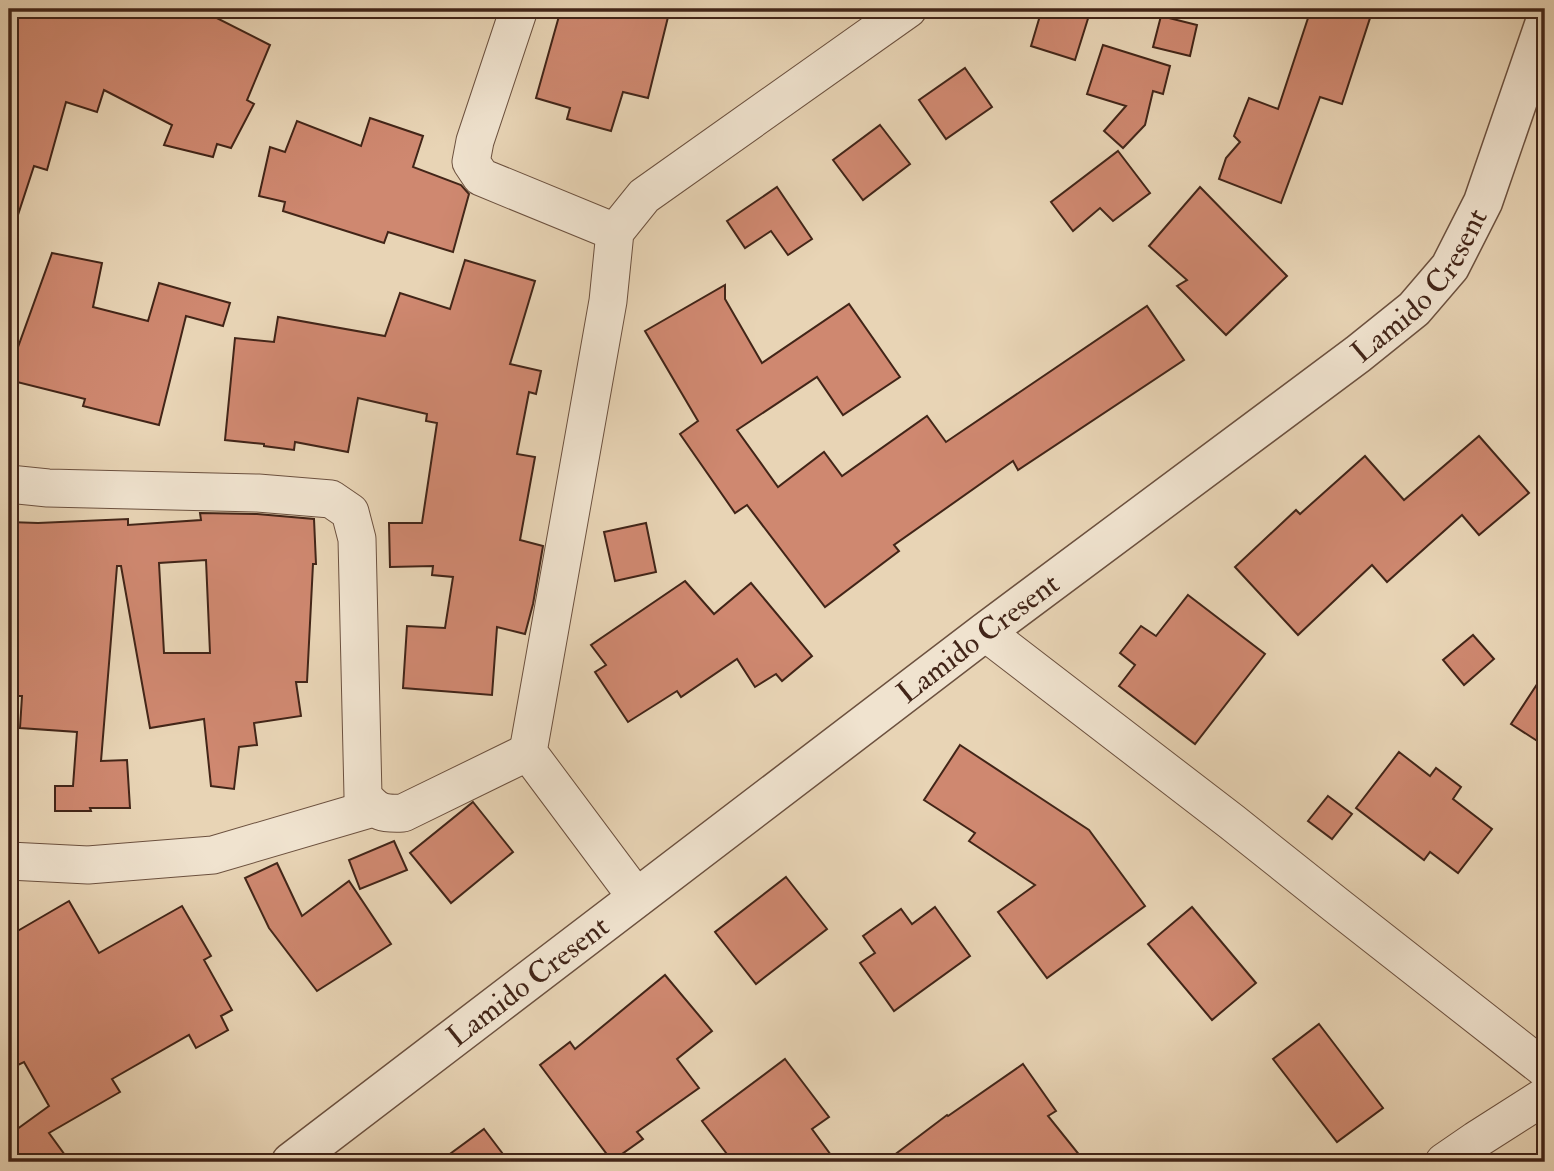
<svg xmlns="http://www.w3.org/2000/svg" width="1554" height="1171" font-family="'IM FELL Double Pica',serif">
  <style>
    .building { fill: #cf8870; stroke: #422518; stroke-width: 2; fill-rule: evenodd }
    .lines { fill: none; stroke-linecap: round; stroke-linejoin: round }
    .minor-casing { stroke: #6c513f; stroke-width: 39 }
    .tertiary-casing { stroke: #6c513f; stroke-width: 41 }
    .minor { stroke: #f0e3cf; stroke-width: 37 }
    .tertiary { stroke: #f0e3cf; stroke-width: 38 }
    .labels { text-anchor: middle; stroke-width: 5; stroke-linejoin: round; paint-order: stroke }
    .street-label { font-size: 30px; fill: #422518; stroke: #f0e3cf }
  </style>
  <rect width="100%" height="100%" fill="#e8d4b5"/>
  <filter id="stains"><feTurbulence type="fractalNoise" baseFrequency=".00286" numOctaves="4"/><feColorMatrix values="0 0 0 0 .2 0 0 0 0 .09 0 0 0 0 .02 0 0 0 .5 -.17"/></filter>
  <radialGradient id="worn" r=".72"><stop offset=".6" stop-color="#630" stop-opacity="0"/><stop offset="1" stop-color="#630" stop-opacity=".3"/></radialGradient>
  <g class="building">
    <path d="M9,9H199L270,45L247,100L254,104L231,148L217,144L213,157L164,145L172,125L104,90L97,112L66,102L47,170L34,166L14,227L9,226Z"/>
    <path d="M561,9H670L648,98L623,92L611,131L567,119L570,108L536,98Z"/>
    <path d="M1042,9H1091L1075,60L1031,46Z"/>
    <path d="M1311,9H1344L1370,18L1342,104L1320,97L1281,203L1219,179L1226,158L1240,142L1234,136L1249,98L1278,109Z"/>
    <path d="M1161,16L1197,25L1190,56L1153,47Z"/>
    <path d="M1103,45L1170,66L1163,94L1153,91L1145,125L1123,148L1104,131L1126,106L1087,94Z"/>
    <path d="M965,68L992,107L946,139L919,100Z"/>
    <path d="M370,118L423,136L413,167L461,185L469,194L453,252L388,232L384,243L283,211L285,202L259,196L270,147L285,152L297,121L361,146Z"/>
    <path d="M880,125L910,164L863,200L833,160Z"/>
    <path d="M1118,151L1150,193L1113,221L1100,208L1073,231L1051,202Z"/>
    <path d="M777,187L812,239L788,255L771,231L745,248L727,221Z"/>
    <path d="M1200,187L1287,276L1226,335L1177,286L1187,280L1149,246Z"/>
    <path d="M52,253L102,263L93,307L148,321L159,283L230,303L223,326L186,316L159,425L83,406L85,399L9,380V372Z"/>
    <path d="M465,260L535,281L510,364L541,371L536,394L529,392L517,454L535,457L520,540L543,546L533,604L525,634L497,627L492,695L403,688L407,626L445,628L453,577L432,575L433,566L390,567L389,523H422L437,423L426,421L427,414L358,398L348,452L295,442L294,450L264,446V444L225,440L235,338L274,342L278,317L385,336L400,293L450,309Z"/>
    <path d="M725,285V299L762,363L849,304L900,377L843,415L817,377L737,430L778,487L824,452L842,476L927,416L946,442L1147,306L1184,360L1018,470L1013,461L894,545L899,551L825,607L747,505L735,513L680,434L698,421L645,331Z"/>
    <path d="M1479,436L1529,493L1479,535L1462,515L1387,582L1372,565L1298,635L1235,567L1296,510L1300,514L1365,456L1404,500Z"/>
    <path d="M200,513L257,514L314,519L316,564H313L307,682H296L301,716L254,723L257,745L239,747L234,789L211,786L204,719L150,728L121,566H117L101,761L127,760L130,808H90L91,811H55V786H73L77,732L20,728L22,696H9V522L38,523L128,519V525L201,520ZM206,560L210,653H164L159,563Z"/>
    <path d="M646,523L656,572L615,581L604,532Z"/>
    <path d="M685,581L714,614L751,583L812,656L782,681L776,674L755,687L737,659L681,697L677,691L628,722L595,672L606,665L591,645Z"/>
    <path d="M1188,595L1265,654L1195,744L1119,686L1135,665L1120,653L1141,626L1156,636Z"/>
    <path d="M1473,635L1494,659L1464,685L1443,660Z"/>
    <path d="M1545,672V746L1511,724Z"/>
    <path d="M960,745L1089,830L1145,906L1047,978L998,912L1035,885L969,841L975,833L924,800Z"/>
    <path d="M1399,752L1430,776L1436,768L1461,787L1453,799L1492,829L1458,873L1430,852L1424,860L1356,808Z"/>
    <path d="M1328,796L1352,814L1332,839L1308,821Z"/>
    <path d="M473,802L513,852L451,903L410,853Z"/>
    <path d="M394,841L407,870L360,889L349,860Z"/>
    <path d="M277,863L302,916L349,881L391,944L317,991L269,928L245,878Z"/>
    <path d="M786,877L827,929L756,984L715,932Z"/>
    <path d="M69,901L99,953L182,906L211,956L204,960L232,1010L221,1016L228,1030L196,1048L189,1035L112,1079L120,1092L49,1133L70,1162H9V1135L49,1106L24,1062L18,1065L9,1049V936Z"/>
    <path d="M935,907L970,956L894,1011L860,963L875,953L863,936L901,909L912,924Z"/>
    <path d="M1192,907L1256,983L1212,1020L1148,944Z"/>
    <path d="M665,975L712,1031L677,1059L699,1088L637,1132L643,1139L612,1161L540,1065L570,1042L575,1049Z"/>
    <path d="M1319,1024L1383,1108L1337,1142L1273,1059Z"/>
    <path d="M785,1059L829,1117L812,1129L836,1162H733L702,1121Z"/>
    <path d="M1023,1064L1056,1111L1048,1116L1085,1162H885L947,1115L948,1116Z"/>
    <path d="M484,1129L509,1162H439Z"/>
  </g>
  <g class="lines">
    <defs>
      <g id="minor">
        <path d="M519,9L475,141L471,162L481,177L615,232"/>
        <path d="M9,484L48,488L258,493L331,499L350,512L357,539L363,796C377,813 383,814 403,813L528,752"/>
        <path d="M985,632L1232,822L1336,905L1545,1069"/>
        <path d="M9,861L88,865L213,855L373,808"/>
        <path d="M637,898L528,752L608,301L615,232L644,196L908,9"/>
        <path d="M1444,1162L1476,1140L1545,1096"/>
      </g>
      <g id="tertiary">
        <path id="s1" d="M291,1162L985,632L1358,354L1414,309L1450,267L1483,202L1545,22"/>
      </g>
    </defs>
    <use href="#minor" class="minor-casing"/>
    <use href="#tertiary" class="tertiary-casing"/>
    <use href="#minor" class="minor"/>
    <use href="#tertiary" class="tertiary"/>
  </g>
  <g class="labels">
    <g class="street-label">
      <text dy="10" stroke="none"><textPath href="#s1" startOffset="1432">Lamido Cresent</textPath></text>
      <text dy="10" stroke="none"><textPath href="#s1" startOffset="864">Lamido Cresent</textPath></text>
      <text dy="10" stroke="none"><textPath href="#s1" startOffset="298">Lamido Cresent</textPath></text>
    </g>
  </g>
  <rect width="1554" height="1171" fill="none" stroke="#e8d4b5" stroke-width="35"/>
  <rect x="10" y="10" width="1533" height="1150" fill="none" stroke="#422518" stroke-width="3.5"/>
  <rect x="18" y="18" width="1519" height="1136" fill="none" stroke="#422518" stroke-width="2"/>
  <rect width="100%" height="100%" filter="url(#stains)"/>
  <rect width="100%" height="100%" fill="url(#worn)"/>
</svg>
